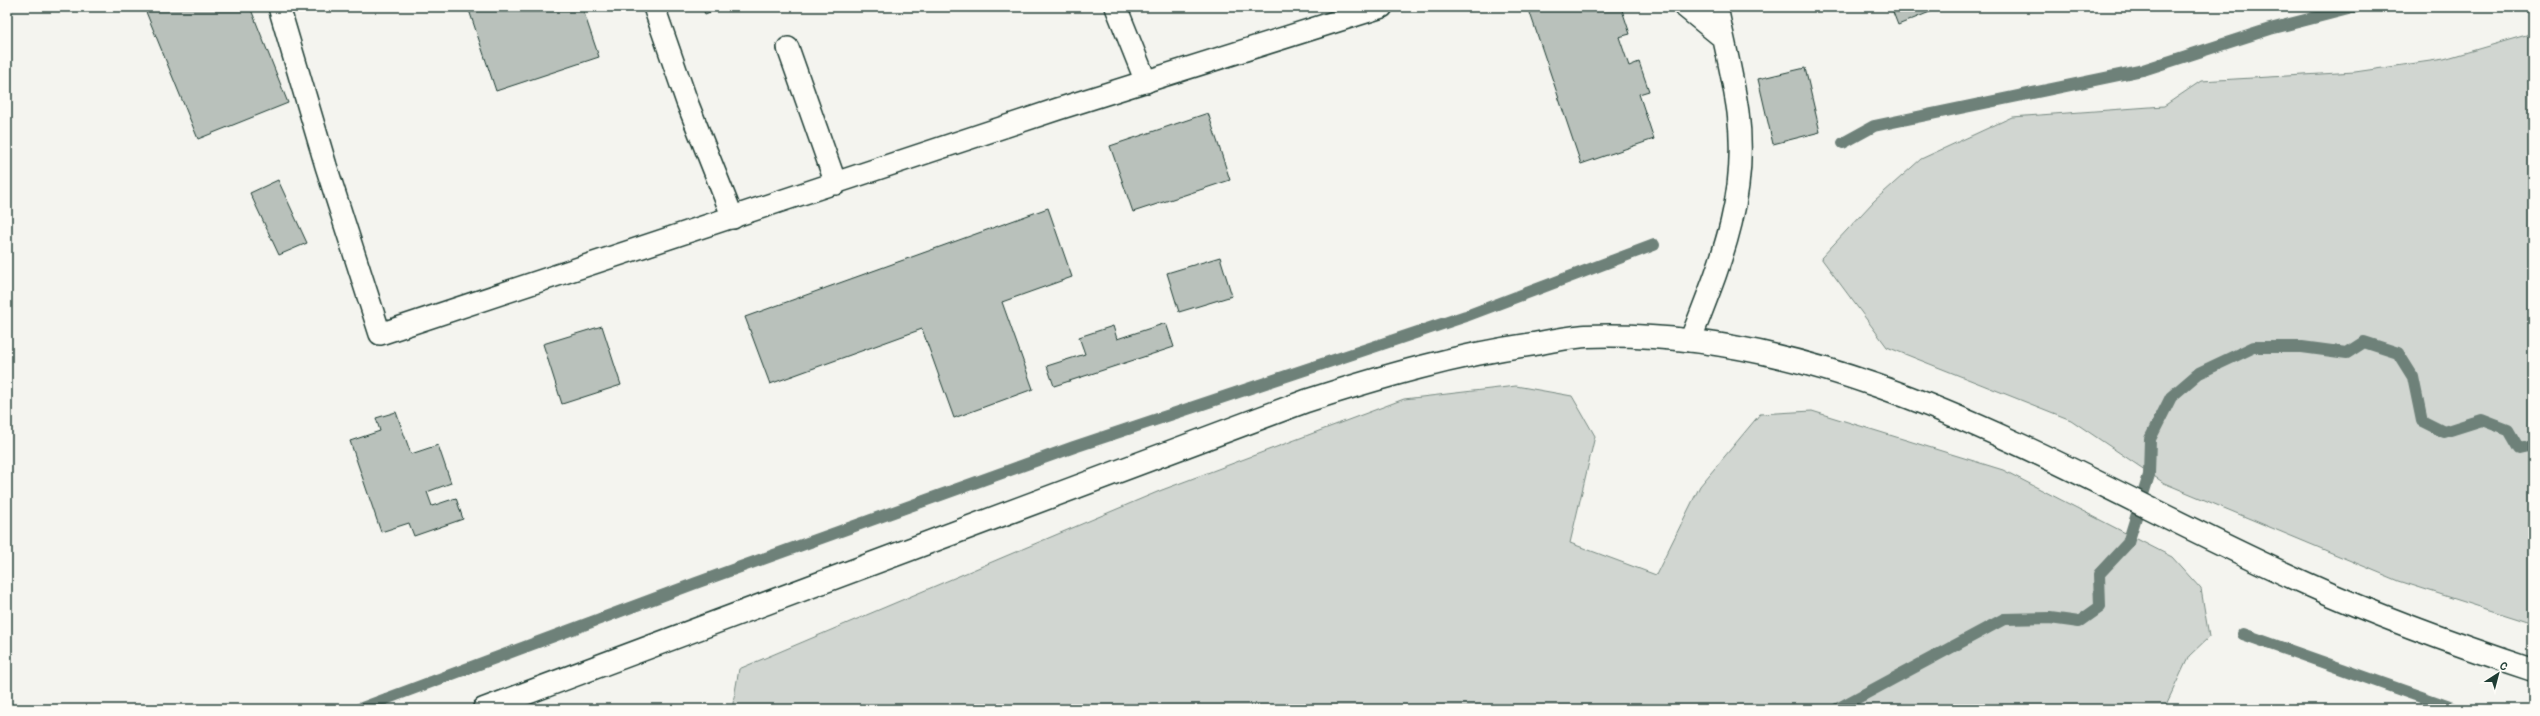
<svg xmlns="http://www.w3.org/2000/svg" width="2540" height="716" font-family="Pangolin,sans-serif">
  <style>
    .green { fill: #d1d6d1; stroke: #788a82 }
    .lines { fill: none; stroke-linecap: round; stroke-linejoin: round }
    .stream { stroke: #6e8179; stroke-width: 12 }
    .building { fill: #b9c1bb; stroke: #1f3d34 }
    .service-casing { stroke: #1f3d34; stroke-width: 24 }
    .tertiary-casing { stroke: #1f3d34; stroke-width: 25 }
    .service { stroke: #fdfcf7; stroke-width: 21 }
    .tertiary { stroke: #fdfcf7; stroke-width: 22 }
  </style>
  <rect width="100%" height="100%" fill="#f4f4ef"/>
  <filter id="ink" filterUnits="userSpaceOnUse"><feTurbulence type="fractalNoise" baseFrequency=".025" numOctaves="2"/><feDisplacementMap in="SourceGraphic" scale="8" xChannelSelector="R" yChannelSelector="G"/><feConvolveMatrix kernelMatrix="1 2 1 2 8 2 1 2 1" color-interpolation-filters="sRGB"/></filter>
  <g filter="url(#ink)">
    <g class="green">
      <path d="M2533,33V624L2399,581L2164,483L2071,420L1887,347L1821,258L1874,201L1921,159L2012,117L2164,106L2201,81L2355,72L2444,59Z"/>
      <path d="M1516,386L1572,396L1595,436L1570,543L1656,575L1700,486L1760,414L1812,411L2003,470L2172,557L2201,589L2209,637L2189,656L2164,709H732L739,669L1162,490L1404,399Z"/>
    </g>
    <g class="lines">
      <g class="stream">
        <path d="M1843,143L1874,126L2143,70L2270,29L2356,7"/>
        <path d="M2243,634L2455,709"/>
        <path d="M359,709L696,583L1074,447L1466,316L1654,245"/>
        <path d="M1837,709L2004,619L2050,618L2079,622L2100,607L2099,574L2128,543L2149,475L2150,439L2171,397L2199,373L2254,347H2302L2347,353L2364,342L2398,353L2413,377L2422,421L2444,432L2482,420L2508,430L2519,449L2533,446"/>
      </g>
    </g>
    <g class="building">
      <path d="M144,7H250L288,103L198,139Z"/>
      <path d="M468,7H582L599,57L496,91Z"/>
      <path d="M702,7H723L705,14Z"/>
      <path d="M1528,7H1621L1630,34L1619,37L1629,66L1639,62L1649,91L1639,94L1654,139L1581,164Z"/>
      <path d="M1891,7H1942L1898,25Z"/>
      <path d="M1805,68L1820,132L1773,144L1758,79Z"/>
      <path d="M1208,113L1230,180L1133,212L1110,146Z"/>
      <path d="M278,180L307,243L279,255L250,193Z"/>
      <path d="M1048,208L1072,277L1002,302L1033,389L954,418L922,329L770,384L745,317Z"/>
      <path d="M1220,257L1232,296L1179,312L1167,273Z"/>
      <path d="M1166,323L1174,347L1054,386L1047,366L1085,354L1079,337L1113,326L1117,339Z"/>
      <path d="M602,326L621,385L562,404L543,344Z"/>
      <path d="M396,412L411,454L438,445L451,483L427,492L432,506L456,498L463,519L414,536L409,523L381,532L350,441L380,431L376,418Z"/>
    </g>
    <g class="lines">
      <defs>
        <g id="service">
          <path d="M279,7L326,166L380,334L1058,109L1382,7"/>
          <path d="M654,7L687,102L733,218"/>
          <path d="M1116,7L1146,82"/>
          <path d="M1685,7L1723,38"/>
          <path d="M788,48L836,184"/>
          <path d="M1690,341C1720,264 1749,198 1738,112C1733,77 1724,42 1717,7"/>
        </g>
        <path id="tertiary" d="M484,709L1306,401C1381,377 1456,355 1534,344C1551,341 1569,337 1586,336C1850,326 2076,481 2307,584C2380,617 2457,645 2533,670"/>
      </defs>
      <use href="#service" class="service-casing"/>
      <use href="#tertiary" class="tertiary-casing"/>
      <use href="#service" class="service"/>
      <use href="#tertiary" class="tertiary"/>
    </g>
  </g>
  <rect width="2540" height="716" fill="none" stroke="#fdfcf7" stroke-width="24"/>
  <rect x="12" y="12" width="2516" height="692" fill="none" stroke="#1f3d34" stroke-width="1.5" filter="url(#ink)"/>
  <g transform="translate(2498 674) rotate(36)" stroke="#fdfcf7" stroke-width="3" paint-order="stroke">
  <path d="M0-3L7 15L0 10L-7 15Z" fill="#1f3d34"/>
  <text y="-6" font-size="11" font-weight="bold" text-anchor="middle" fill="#1f3d34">С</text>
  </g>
</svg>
